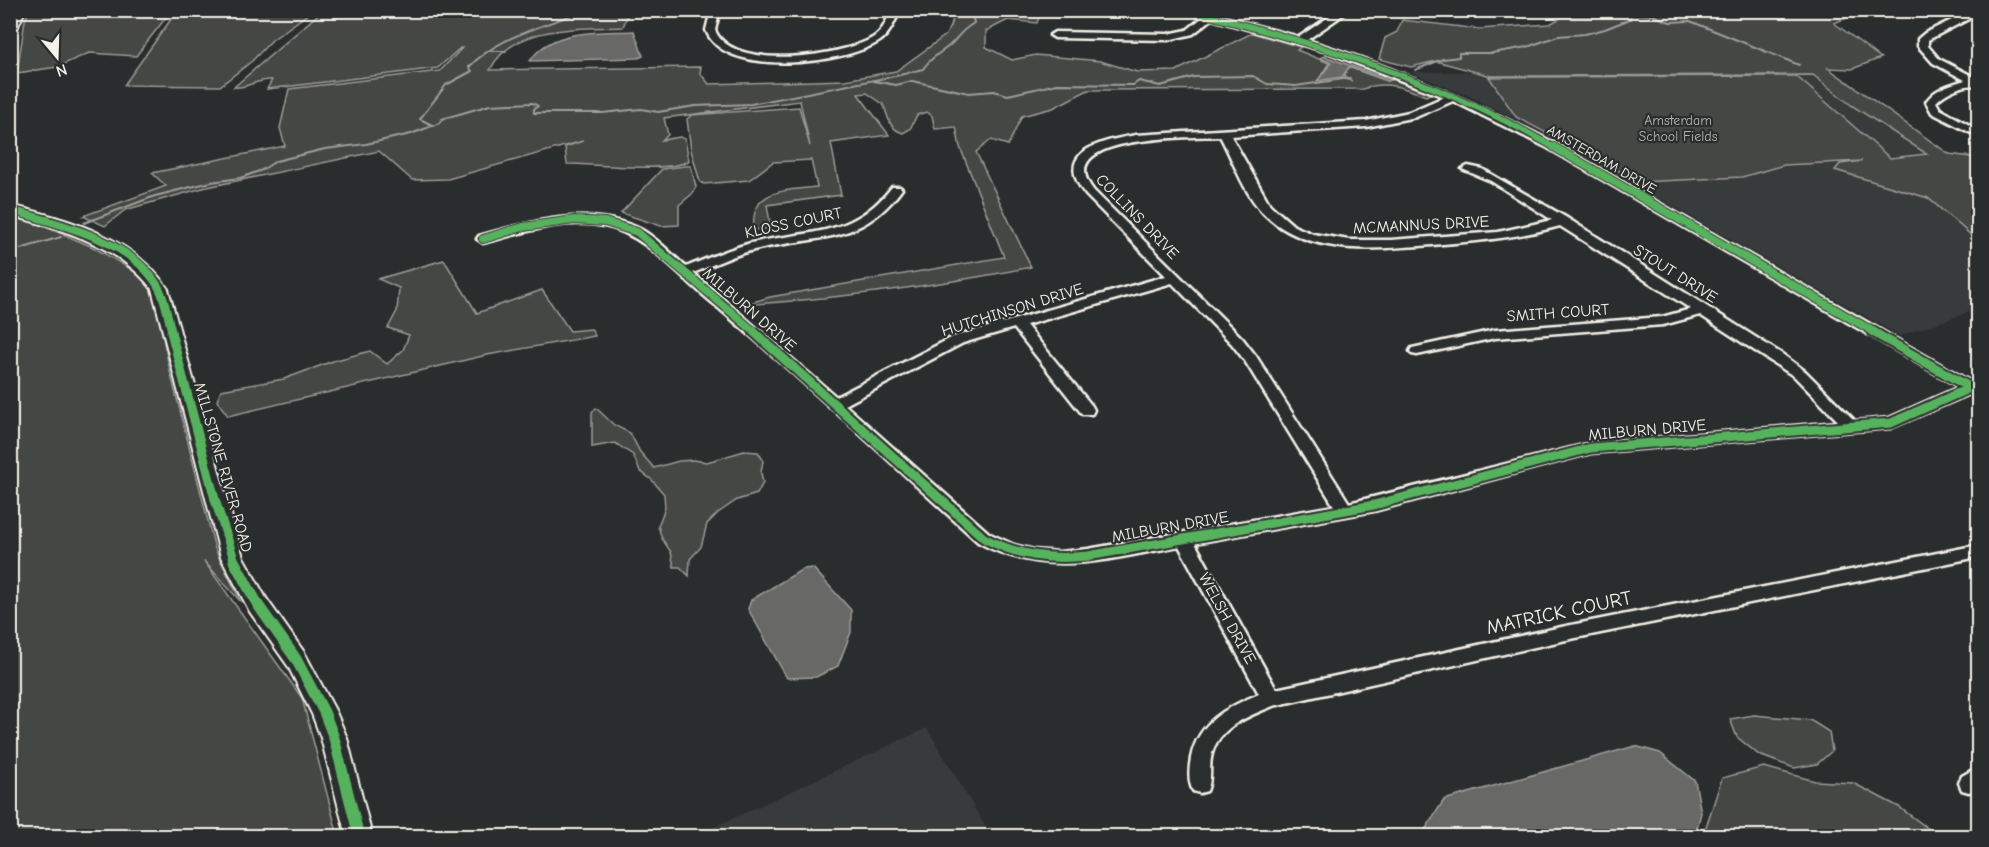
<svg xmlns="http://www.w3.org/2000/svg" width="1989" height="847" font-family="'Comic Neue',sans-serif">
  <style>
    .built { fill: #373a3a }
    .green { fill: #444645; stroke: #9c9c96; stroke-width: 1.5 }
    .water { fill: #676866; stroke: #9f9f9a; stroke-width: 1.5 }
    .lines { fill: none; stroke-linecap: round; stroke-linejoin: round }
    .stream { stroke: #9f9f9a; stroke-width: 2 }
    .minor-casing { stroke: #f4f1e8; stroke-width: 5 }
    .major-casing { stroke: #f4f1e8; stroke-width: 4 }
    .minor { fill: #2a2d2e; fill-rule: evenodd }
    .major { fill: #2a2d2e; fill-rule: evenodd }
    .cycleway-far3-casing { stroke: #2a2d2e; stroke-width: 8 }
    .cycleway-far2-casing { stroke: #2a2d2e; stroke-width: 10 }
    .cycleway-far1-casing { stroke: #2a2d2e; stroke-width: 13 }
    .cycleway-casing { stroke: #2a2d2e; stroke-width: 15 }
    .cycleway-far3 { stroke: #56b35d; stroke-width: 6 }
    .cycleway-far2 { stroke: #56b35d; stroke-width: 8 }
    .cycleway-far1 { stroke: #56b35d; stroke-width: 9 }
    .cycleway { stroke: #56b35d; stroke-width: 11 }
    .labels { text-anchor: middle; stroke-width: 4.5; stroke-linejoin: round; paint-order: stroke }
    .far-park-label { font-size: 14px; fill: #b6b5af; stroke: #2a2d2e }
    .far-street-label { font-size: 14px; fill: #f4f1e8; stroke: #2a2d2e }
    .street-label { font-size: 16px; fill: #f4f1e8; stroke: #2a2d2e }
    .near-street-label { font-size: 20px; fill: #f4f1e8; stroke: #2a2d2e }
  </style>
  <rect width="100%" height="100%" fill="#2a2d2e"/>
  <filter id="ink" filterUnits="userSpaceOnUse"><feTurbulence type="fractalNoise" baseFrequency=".0167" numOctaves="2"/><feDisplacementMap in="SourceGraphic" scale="12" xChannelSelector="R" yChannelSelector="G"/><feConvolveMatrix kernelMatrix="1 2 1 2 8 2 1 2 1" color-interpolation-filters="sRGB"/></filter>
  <g filter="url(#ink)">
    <g class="built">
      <path d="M1813,70L1978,177V309L1900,336L1544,133L1469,96L1410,72Z"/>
      <path d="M927,728L991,836H695Z"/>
    </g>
    <g class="green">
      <path d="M29,11V10L171,11L136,56L89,53L57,67L17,73L25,20Z"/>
      <path d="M177,11V10L312,11L272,40L252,61L220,86L124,85Z"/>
      <path d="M322,11H629L623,27C579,29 513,24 490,70L701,67L700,73L709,84L845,80L896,71L946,35L955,15L952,11H1041L1037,23L1008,20L986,31V47L1012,60L1036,55L1100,61L1137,72L1176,71L1252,33L1301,47L1297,50L1329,63L1322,74L1352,81L1344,77L1348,67L1388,81L1393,79L1430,94L1426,96C1405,88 1385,80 1363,89L1088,90L1053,108L1022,116L1008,145L991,140L976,152L1031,267C936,286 839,298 743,305L770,297L1004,257L960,147L956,127L935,129L932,116L927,112L917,115L910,129L903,133C887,128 889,116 883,104L867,93L858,94L889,135L831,143L841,195L767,205L771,228L754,230C749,188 786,191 817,187L811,160L773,162L749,180L704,184L700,182L691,150L687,119L692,115L799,107L810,146L800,101L664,118L668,135L662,140L680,137L685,139L689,161C668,173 595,164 567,164L565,147L583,141L448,179L412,180L379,151L203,188L125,210L105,226L83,216L166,186L152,173L285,146L280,128L289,89L440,71L462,48H460L438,68L267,89L272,80C257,79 245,89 234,87Z"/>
      <path d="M1626,11H1864L1834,23L1881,58L1852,69L1828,68L1949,154L1978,158V241L1928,198L1835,170L1840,164L1862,161L1784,165L1742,177L1640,182L1516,117L1489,77L1796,76L1890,158L1927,154L1851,105L1813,75L1491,76L1436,61L1411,67L1379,59L1385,38L1397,32L1402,20L1479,29L1550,24L1562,17L1597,16Z"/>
      <path d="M685,166H691L696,187L692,194L679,205V225L661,226L621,213L662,169Z"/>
      <path d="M11,217L38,224L93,247L134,271L153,290L170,371L215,549L241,602L204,561L302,698L338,836H11Z"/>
      <path d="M444,260L477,313L542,290L570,331L591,329L595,336L487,355L228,416L217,401L221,390L284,379L333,361L370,351L387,364L403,350L409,335L388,328L397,311L399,288L378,279Z"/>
      <path d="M596,408L614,425L630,433L640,452L654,468L679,461L693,460L707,462L744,451L758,452L763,460L761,473L763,483L757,494L737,500L718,513L707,524L701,547L690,559L689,576L680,567H674L671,552L662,539L658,526L665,508L664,494L652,480L640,471L633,455L615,443L592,447V412Z"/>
      <path d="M1754,715L1810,720L1829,732L1832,751L1817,764L1794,768L1759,755L1737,737L1730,719Z"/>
      <path d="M1764,767L1815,781L1853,783L1899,807L1938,836H1703L1722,778Z"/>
    </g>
    <g class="water">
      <path d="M634,31L643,56L638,58L530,61C551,28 599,33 634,31Z"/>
      <path d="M1324,56L1391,80L1387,81L1349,67L1342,77L1317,81L1331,63L1320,58Z"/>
      <path d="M813,568L851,610V632L838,666L816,677L787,678L748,609L751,600L803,569Z"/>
      <path d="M1635,746L1660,753L1695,781L1701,813L1695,836H1421L1444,800Z"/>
    </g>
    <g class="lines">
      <g class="stream">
        <path d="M1652,15L1670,22L1690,21L1799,65"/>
        <path d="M487,51H506"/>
        <path d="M1415,70L1443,59L1459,57V53H1492L1527,47L1558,36L1585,34L1605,29L1630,19L1631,14L1655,15L1657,10"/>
        <path d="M874,81L896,85L912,81L969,93L994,91L1008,95L1057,84L1133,85L1139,81L1160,86L1194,77L1253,76L1267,84L1296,86L1350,78"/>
        <path d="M434,126L420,119L446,85L472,71L469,67C500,35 544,27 584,10"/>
        <path d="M84,223L155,196L211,182L240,178L262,170L276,161L325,149L366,144L411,134L440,123L442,119L490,105L533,103L538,106L534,109V113H602L641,109L658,112L695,106L751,104L900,75L923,69C930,58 939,54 949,46C960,36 959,32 974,23L973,18L966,15L972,10"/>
        <path d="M10,252L61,237"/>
      </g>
      <defs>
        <g id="minor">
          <path d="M711,10H720L715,30C731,72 843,57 874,37C883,31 887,20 891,10H900C895,21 890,34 880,41C846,64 723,79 706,30Z"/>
          <path d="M1181,10H1198L1299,37L1339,10H1350L1307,40C1394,67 1475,102 1556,144L1978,386V395L1970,394L1891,428L1591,453L1374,511L1195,543L1276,689L1566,626L1978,545V557L1566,640L1273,706C1248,716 1216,728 1211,758C1209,769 1212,780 1207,791L1200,793L1193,791C1188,781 1189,769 1191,758C1198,722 1227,707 1259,694L1179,546C1108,559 1046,579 978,542C888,460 800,377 707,298C677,273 643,233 604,226C563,218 522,233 483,243L477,239L479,236C530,221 589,205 640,229C656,237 672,255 686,267C708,258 729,249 751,243C809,230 852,238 892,187H900L902,189C861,246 814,235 754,250C733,255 713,265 693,273L836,397L953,337L1166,276L1086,195C1052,152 1100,141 1136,135L1366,121L1409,112L1444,97L1324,51L1212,19L1193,34L1168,40L1055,38L1050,35L1055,32L1168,34L1187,30L1203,17ZM1453,101L1548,148L1959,387L1889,418L1855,421L1805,371L1782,354L1567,218L1482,169L1468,166L1462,169L1491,181L1552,220L1498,232L1391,240H1349L1313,234L1294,226L1270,205L1231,136L1366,127L1416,117ZM1220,136C1235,163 1245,199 1270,219C1286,233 1307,241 1328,245C1358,251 1389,248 1420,246C1467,242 1514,239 1560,226L1691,309L1662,317L1495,330L1412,348L1410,351L1412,354L1417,355L1495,338L1663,325L1700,315L1795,377L1839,422L1591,443L1349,503L1256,356L1242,338L1094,191C1048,134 1193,138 1220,136ZM1172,283L1232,344L1245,361L1334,506L1088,549L1060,552L1034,550L1014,545L990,534L845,405L963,343L1014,328L1082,414H1092L1094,410L1092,406L1026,325Z"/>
          <path d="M1972,10H1978V14L1928,40V46L1939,59L1978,79V86C1965,83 1945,92 1936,102L1940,109L1975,128V132L1971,133L1932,113L1926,102C1935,88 1950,85 1965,80L1933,63L1918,46V39L1925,33Z"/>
          <path d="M1978,767V788L1969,792L1962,790L1959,783L1962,776Z"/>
        </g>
        <g id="major">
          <path d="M13,10H25L16,31L10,34V16Z"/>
          <path d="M10,205C70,220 132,236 168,289L243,557L266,598L304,652L336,712L347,738L372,836H346L321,738L312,714L288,666L250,612L221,557L152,289C117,244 63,230 10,215Z"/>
        </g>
      </defs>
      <use href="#minor" class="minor-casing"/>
      <use href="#major" class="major-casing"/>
      <use href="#minor" class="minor"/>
      <use href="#major" class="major"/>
      <defs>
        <path id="cycleway-far3" d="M1185,10C1313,41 1442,82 1557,149"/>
        <g id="cycleway-far2">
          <path d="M1554,147L1876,333"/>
          <path d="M10,210C59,224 133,240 159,288C166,301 168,319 172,333"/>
          <path d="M483,239L523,227L574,220L605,222L637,232L756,333"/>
        </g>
        <g id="cycleway-far1">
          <path d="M171,332L216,503L235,562"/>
          <path d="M754,332L984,538C1018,556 1050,560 1088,556L1374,505L1591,448L1891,423L1970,388"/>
          <path d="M1873,332L1976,391"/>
        </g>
        <path id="cycleway" d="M234,561L258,605L296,659L324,712L334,738L359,836"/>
      </defs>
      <use href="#cycleway-far3" class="cycleway-far3-casing"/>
      <use href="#cycleway-far2" class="cycleway-far2-casing"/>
      <use href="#cycleway-far1" class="cycleway-far1-casing"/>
      <use href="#cycleway" class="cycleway-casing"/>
      <use href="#cycleway-far3" class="cycleway-far3"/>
      <use href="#cycleway-far2" class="cycleway-far2"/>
      <use href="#cycleway-far1" class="cycleway-far1"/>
      <use href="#cycleway" class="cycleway"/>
    </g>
  </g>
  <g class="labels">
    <g class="far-park-label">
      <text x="1678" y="125">Amsterdam<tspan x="1678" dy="16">School Fields</tspan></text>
    </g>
    <g class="far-street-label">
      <text transform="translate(1602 159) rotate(30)" y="5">AMSTERDAM DRIVE</text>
    </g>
    <g class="street-label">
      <text transform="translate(1138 216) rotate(46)" y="6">COLLINS DRIVE</text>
      <text transform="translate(793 222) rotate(-12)" y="6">KLOSS COURT</text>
      <text transform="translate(1421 224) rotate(-3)" y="6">MCMANNUS DRIVE</text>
      <text transform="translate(1676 273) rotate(32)" y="6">STOUT DRIVE</text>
      <text transform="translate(750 309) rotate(41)" y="6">MILBURN DRIVE</text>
      <text transform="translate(1012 309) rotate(-17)" y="6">HUTCHINSON DRIVE</text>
      <text transform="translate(1558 312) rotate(-4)" y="6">SMITH COURT</text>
      <text transform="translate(1647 429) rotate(-5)" y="6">MILBURN DRIVE</text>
      <text transform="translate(224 467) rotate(74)" y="6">MILLSTONE RIVER ROAD</text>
      <text transform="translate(1170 526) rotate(-10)" y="6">MILBURN DRIVE</text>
      <text transform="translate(1228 618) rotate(61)" y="6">WELSH DRIVE</text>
    </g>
    <g class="near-street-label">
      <text transform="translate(1559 612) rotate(-12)" y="7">MATRICK COURT</text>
    </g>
  </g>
  <rect width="1989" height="847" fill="none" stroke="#2a2d2e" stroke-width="36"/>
  <rect x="18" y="18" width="1953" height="811" fill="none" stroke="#f4f1e8" stroke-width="2" filter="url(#ink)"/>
  <g transform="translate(57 57) rotate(161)" stroke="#2a2d2e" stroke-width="4.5" paint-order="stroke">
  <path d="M0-4.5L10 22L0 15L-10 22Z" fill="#f4f1e8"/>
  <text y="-9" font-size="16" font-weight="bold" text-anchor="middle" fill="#f4f1e8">N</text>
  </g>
</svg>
